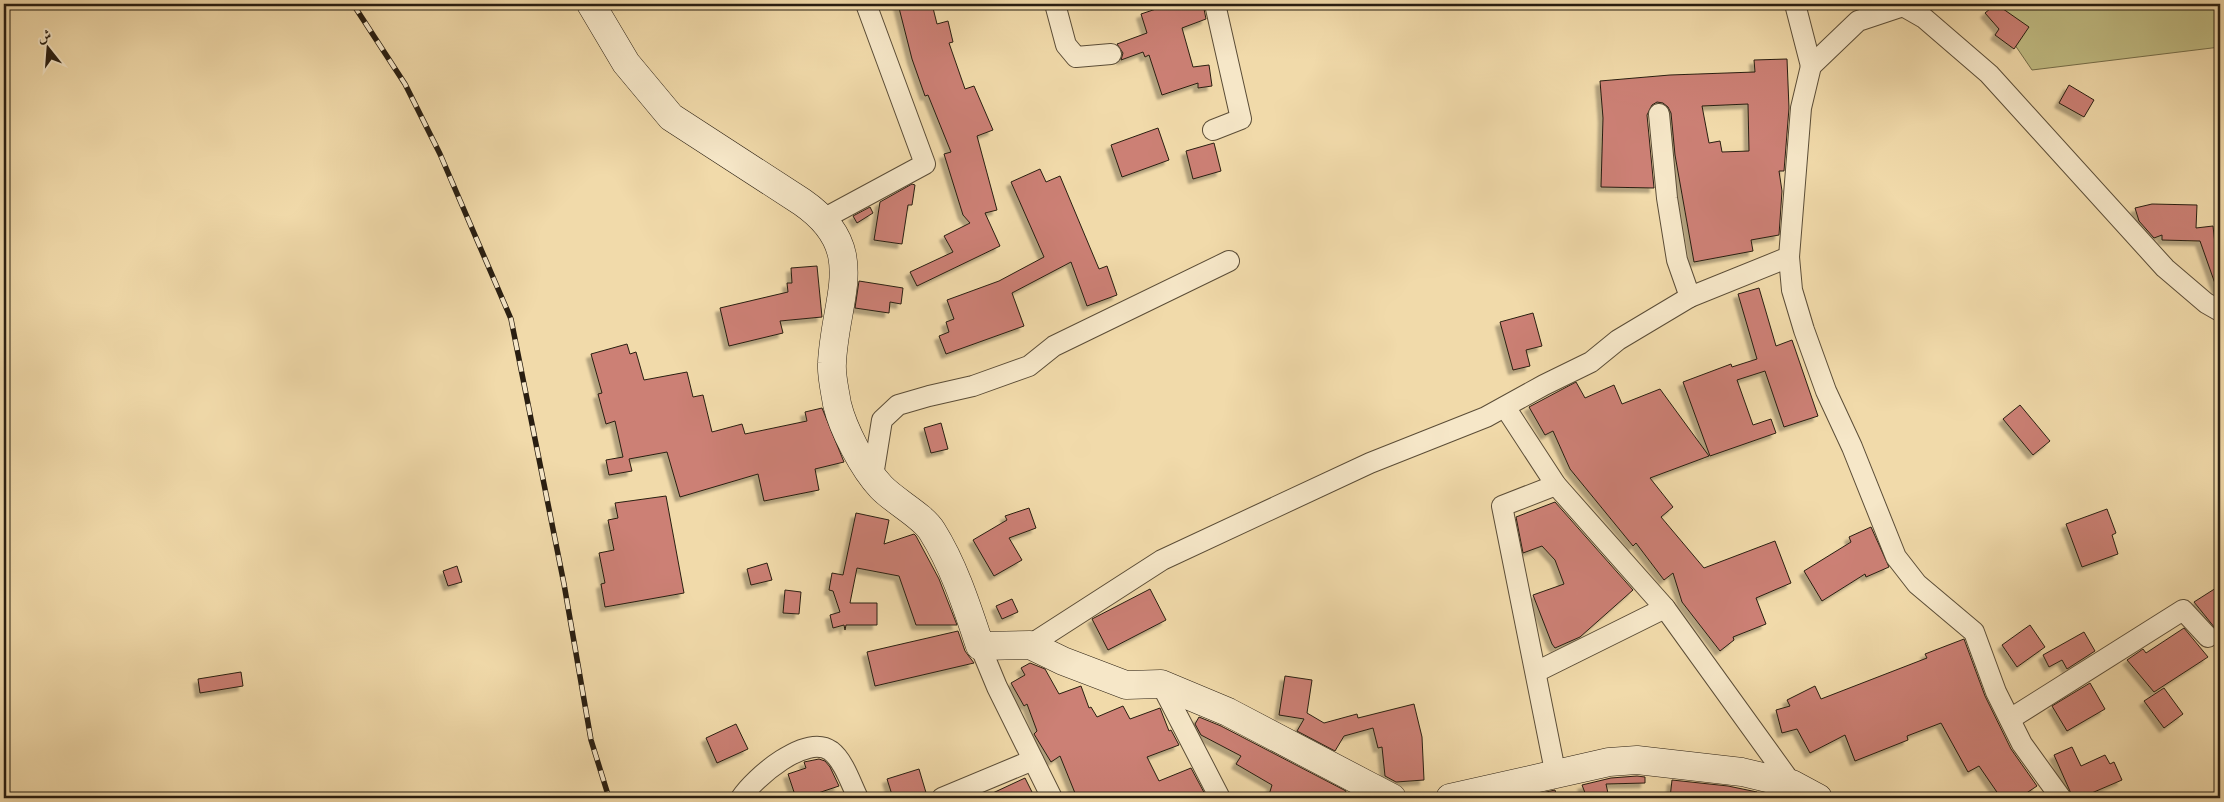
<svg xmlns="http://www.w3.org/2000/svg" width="2224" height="802" font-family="'IM FELL DW Pica',Amiri,serif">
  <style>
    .green { fill: #c1bd84; stroke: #756e4a }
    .building { fill: #cc8074; stroke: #291e11; fill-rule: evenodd; filter: url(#shadow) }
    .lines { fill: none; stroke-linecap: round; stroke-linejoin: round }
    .street-casing { stroke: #5b4d37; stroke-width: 22 }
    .secondary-casing { stroke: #291e11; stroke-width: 29 }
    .street { stroke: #f6e7c8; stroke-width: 20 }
    .secondary { stroke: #f6e7c8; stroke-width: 28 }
    .rail-casing { stroke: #291e11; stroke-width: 5.5 }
    .rail { stroke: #f6e7c8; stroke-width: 4; stroke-dasharray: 11; stroke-linecap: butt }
  </style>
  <defs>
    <filter id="shadow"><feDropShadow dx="-4.5" dy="4.5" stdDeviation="1" flood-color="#0004"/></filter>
  </defs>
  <rect width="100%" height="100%" fill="#f1daaa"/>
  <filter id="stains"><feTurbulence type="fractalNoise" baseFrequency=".004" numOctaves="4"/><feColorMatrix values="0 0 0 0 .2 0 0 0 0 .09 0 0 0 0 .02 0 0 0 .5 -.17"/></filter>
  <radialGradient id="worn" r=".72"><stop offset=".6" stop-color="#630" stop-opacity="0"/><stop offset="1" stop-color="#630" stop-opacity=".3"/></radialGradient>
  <path class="green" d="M1987,4H2220V47L2032,70Z"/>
  <g class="building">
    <path d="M898,4H932L937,24L948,21L953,42L949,43L965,89L974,86L993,130L977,136L997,210L985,213L1000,246L917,286L910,272L953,252L944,236L970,223L963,215L944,154L951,152L928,95L925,96L912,59Z"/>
    <path d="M1171,4H1203L1206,19L1182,28L1193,67L1209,65L1212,86L1198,88V83L1162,95L1149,55L1145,57L1143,52L1121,60L1123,53L1117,44L1147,33L1141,14Z"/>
    <path d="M1996,4L2029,27L2014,49L1995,35L1999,29L1985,13Z"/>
    <path d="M1787,59L1789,108L1784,171H1779L1782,191L1779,235L1751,240L1753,251L1694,262L1675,155L1671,113L1668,107L1663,103L1657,102L1652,105L1647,115L1654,188L1601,187L1603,118L1600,81L1670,75L1755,72L1754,60ZM1748,104L1749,151L1722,152L1720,141L1709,143L1702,106Z"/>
    <path d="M2069,85L2094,100L2084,117L2059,103Z"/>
    <path d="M1158,128L1169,160L1122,177L1111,145Z"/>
    <path d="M1214,143L1221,171L1193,179L1186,151Z"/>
    <path d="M1040,169L1046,182L1060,176L1099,269L1107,266L1117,295L1087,306L1071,262L1012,293L1024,326L946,354L939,336L949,332L946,322L954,319L947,300L999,281L1044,257L1011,182Z"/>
    <path d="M912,184L915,185L912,205H908L902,244L874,240L880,202Z"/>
    <path d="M2152,204L2197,205L2196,228L2213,226L2215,244L2220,242V291L2218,292L2200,241L2162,240V235L2154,238L2139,221L2135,208Z"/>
    <path d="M870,207L873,213L857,223L853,216Z"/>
    <path d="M817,266L822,317L780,321L783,333L729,346L720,308L788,292L787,283H792L791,268Z"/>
    <path d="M859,281L903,288L901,304L890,302L889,313L855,308Z"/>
    <path d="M1759,288L1776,346L1792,340L1818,416L1784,427L1765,371L1737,380L1753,425L1771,419L1776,433L1710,456L1683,382L1731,364L1732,367L1757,359L1738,294Z"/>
    <path d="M1533,313L1542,346L1526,350L1530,366L1513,370L1500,322Z"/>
    <path d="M627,344L630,354L636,352L644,380L687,372L693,397L703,395L712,432L742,424L745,434L807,421L805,412L822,408L844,462L815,469L819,490L764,501L758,474L680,497L667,452L629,459L632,471L609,475L606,460L623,457L615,421L606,424L598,394L602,393L591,354Z"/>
    <path d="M1576,382L1585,398L1614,385L1622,404L1660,389L1709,456L1650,478L1673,507L1661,517L1704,568L1775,541L1791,583L1756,598L1766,624L1733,637L1734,640L1720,651L1682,602L1673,573L1664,580L1636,543L1633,546L1570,469L1553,431L1545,435L1529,407Z"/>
    <path d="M2020,405L2050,441L2033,455L2003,419Z"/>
    <path d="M941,423L948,449L931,453L924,428Z"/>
    <path d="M666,496L684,593L605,607L601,584L605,583L599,553L614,550L608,520L618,518L615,503Z"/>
    <path d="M1555,502L1633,590L1580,637L1555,648L1552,644L1533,595L1564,584L1555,560L1542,546L1523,553L1516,517Z"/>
    <path d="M1029,508L1036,528L1009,538L1022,560L994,576L973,540L1007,520L1005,516Z"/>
    <path d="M2107,509L2116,533L2112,535L2118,554L2082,567L2066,524Z"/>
    <path d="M856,513L889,520L884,544L914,534L916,536L939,579L957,625H916L899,576L857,568L850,603H877V625H846L845,630L844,625L833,628L830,615L840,612L833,591L829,590L832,573L843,575Z"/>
    <path d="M1871,527L1889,567L1866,577L1865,574L1822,601L1804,571L1851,542L1849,537Z"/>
    <path d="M767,563L772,580L751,585L747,569Z"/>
    <path d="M457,566L462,582L448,586L443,571Z"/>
    <path d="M2216,588L2220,595L2219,633L2194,602Z"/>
    <path d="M1150,589L1166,620L1108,650L1092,619Z"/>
    <path d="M785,590L801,592L799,614L783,613Z"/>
    <path d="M1012,599L1018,612L1002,619L996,606Z"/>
    <path d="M2030,625L2045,647L2017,667L2002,645Z"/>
    <path d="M2184,628L2208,657L2154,692L2127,660L2143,649L2146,653Z"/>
    <path d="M958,631L965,651L974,663L875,686L867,652Z"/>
    <path d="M2084,632L2095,651L2067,669L2062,660L2049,667L2043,655Z"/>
    <path d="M1964,639L1985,696L2011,749L2037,786L2019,798H2001L1979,766L1968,772L1941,723L1907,736L1908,740L1855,761L1845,735L1810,753L1797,729L1782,733L1776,710L1790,706L1787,700L1815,686L1821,699L1927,658L1925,654Z"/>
    <path d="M1030,663L1045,669L1059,694L1081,686L1089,708L1091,707L1097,717L1123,706L1130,719L1160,708L1169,731L1171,730L1179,745L1147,757L1159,781L1191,768L1207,798H1077L1060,756L1051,762L1034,734L1037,731L1027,704L1024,706L1011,683L1025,675L1021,668Z"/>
    <path d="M241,672L243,686L200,693L198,679Z"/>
    <path d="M1285,676L1312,680L1307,713L1324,723L1357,714L1358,718L1414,704L1422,737L1424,780L1396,782L1385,776L1382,747L1378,748L1373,728L1344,736L1335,751L1297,731L1304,719L1279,715Z"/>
    <path d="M2090,683L2105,709L2067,731L2052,706Z"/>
    <path d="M2164,688L2183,714L2164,728L2144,701Z"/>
    <path d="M1199,717L1221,726L1346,791L1343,798H1268L1272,785L1236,764L1241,756L1201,735L1195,724Z"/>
    <path d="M736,724L748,749L717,763L706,738Z"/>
    <path d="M2072,747L2081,766L2105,755L2110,764L2114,762L2122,780L2080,798H2073L2054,755Z"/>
    <path d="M819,759L825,761L830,767L839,786L803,798H796L788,774L806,768L804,762Z"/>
    <path d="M919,769L927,796L918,798H893L887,779Z"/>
    <path d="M1637,776L1645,777V783L1606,784L1609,798H1587L1582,785L1611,778Z"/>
    <path d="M1025,778L1035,798H982Z"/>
    <path d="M1672,780L1728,786L1757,792L1756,798H1670Z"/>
    <path d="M1555,790L1557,798H1520Z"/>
  </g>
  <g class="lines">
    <defs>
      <g id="street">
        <path d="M1055,4L1066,45L1076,57L1111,54"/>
        <path d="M1795,4L1811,66"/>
        <path d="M1659,114L1667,198L1677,260L1690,297"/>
        <path d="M1213,130L1241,119L1215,4"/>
        <path d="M823,219L925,164L866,4"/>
        <path d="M1789,257L1801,108L1811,66L1858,21L1903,6L1924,18L1989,74L2165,268L2206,303L2220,311"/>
        <path d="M1505,407L1556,485L1665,608L1792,784"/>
        <path d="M873,476L882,420L898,405L929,396L973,386L1029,366L1054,346L1229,261"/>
        <path d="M1556,485L1502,506L1556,776"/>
        <path d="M1030,645L1162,560L1370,463L1486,417L1544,385L1591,362L1618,340L1690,297L1789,257L1792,290L1804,330L1826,391L1852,447L1896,557L1917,584L1974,632L1996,692L2022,744L2061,798"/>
        <path d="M980,646L997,687L1052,798"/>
        <path d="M1536,672L1665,608"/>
        <path d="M1161,684L1220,798"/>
        <path d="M2010,719L2183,610L2208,637"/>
        <path d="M741,798C754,778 806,733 831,751C844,761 851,784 858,798"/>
        <path d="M942,798L1033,760"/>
      </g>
      <g id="secondary">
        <path d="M591,4L626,63L671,117L802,202C870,249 835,296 832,363C831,375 835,391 837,404C843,429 863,468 881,487C894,501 923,516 932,531C954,566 967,607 980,646L1030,645L1063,661L1126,685L1161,684L1228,712L1392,798"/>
        <path d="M1450,798L1609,762L1637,760L1742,772L1792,784L1818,798"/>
      </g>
    </defs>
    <use href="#street" class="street-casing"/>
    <use href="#secondary" class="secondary-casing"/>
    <use href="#street" class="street"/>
    <use href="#secondary" class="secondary"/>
    <defs>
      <path id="rail" d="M353,4L405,84L440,154L511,319L564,584L591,740L609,798"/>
    </defs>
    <use href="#rail" class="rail-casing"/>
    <use href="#rail" class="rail"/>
  </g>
  <rect width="2224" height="802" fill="none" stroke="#f1daaa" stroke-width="20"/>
  <rect x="5" y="5" width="2214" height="792" fill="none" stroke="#291e11" stroke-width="2.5"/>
  <rect x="10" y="10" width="2204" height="782" fill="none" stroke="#291e11"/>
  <g transform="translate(48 48) rotate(343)" stroke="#f6e7c8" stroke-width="4" paint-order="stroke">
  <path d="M0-4L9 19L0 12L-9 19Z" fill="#291e11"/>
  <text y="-8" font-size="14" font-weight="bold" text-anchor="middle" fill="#291e11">ش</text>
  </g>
  <rect width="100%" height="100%" filter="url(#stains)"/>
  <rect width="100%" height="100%" fill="url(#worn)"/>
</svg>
